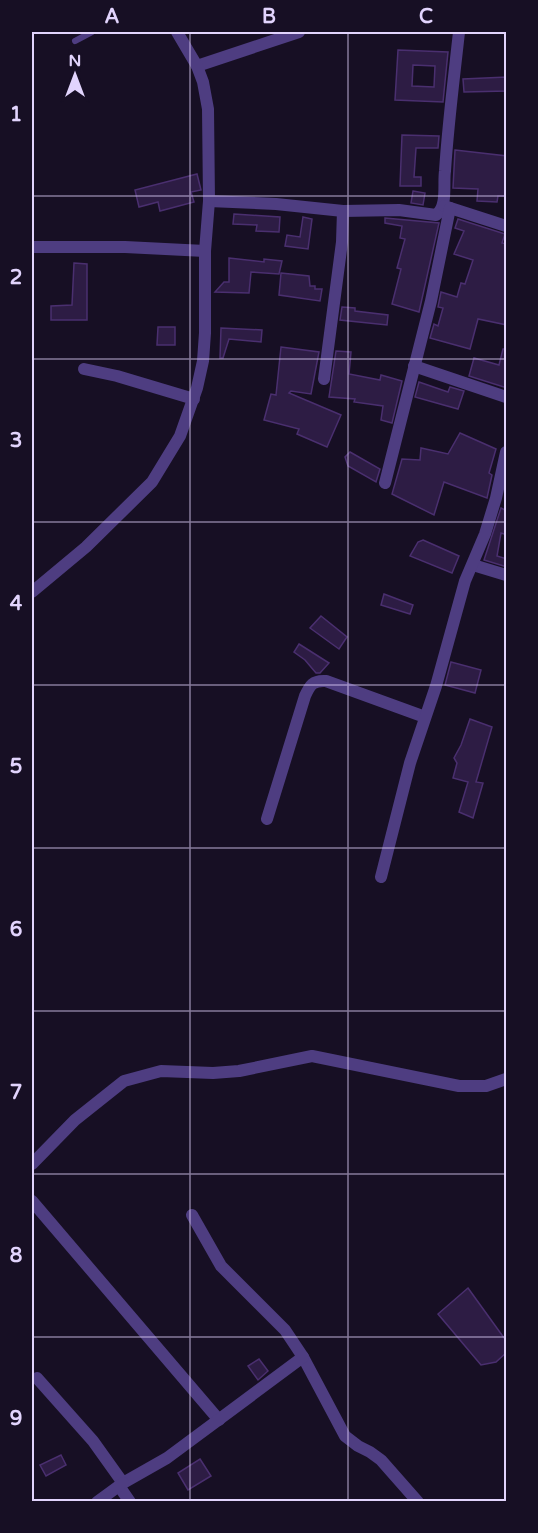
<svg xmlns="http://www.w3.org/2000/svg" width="538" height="1533" font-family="'Varela Round',sans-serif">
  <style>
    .building { fill: #2d1c44; stroke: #4a2f6f; stroke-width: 1.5; fill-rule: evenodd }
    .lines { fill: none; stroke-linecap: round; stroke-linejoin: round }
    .lane { stroke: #4e3d81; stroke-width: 6 }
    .street { stroke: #4e3d81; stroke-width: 12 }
    .grid { fill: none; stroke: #e2d4fd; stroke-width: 1.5; stroke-opacity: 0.55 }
    .neatline { fill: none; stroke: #e2d4fd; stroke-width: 2 }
    .grid-label { font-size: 20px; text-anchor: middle; font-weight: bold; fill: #e2d4fd }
  </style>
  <rect width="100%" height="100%" fill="#170f24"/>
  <g class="building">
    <path d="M398,50L448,52L443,102L395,100ZM413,65L435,66L434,87L412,86Z"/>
    <path d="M507,77V91L464,92L463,79Z"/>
    <path d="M402,135L439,136L438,148H416L414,177H421V186H400Z"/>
    <path d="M455,150L507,156V196H498L497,202L477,201L478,189L453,188Z"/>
    <path d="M197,174L201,190L191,192L194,202L160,211L158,202L139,207L135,190Z"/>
    <path d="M413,191L425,193L423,205L411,203Z"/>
    <path d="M234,214L280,217L279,232L256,231L257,225L233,224Z"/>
    <path d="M303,217L312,219L308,249L285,246L287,235L300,237Z"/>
    <path d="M385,218L439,223L419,312L392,304L401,269L397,268L405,239L400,238L402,226L385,223Z"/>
    <path d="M458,219L505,234L502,243L507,244V325L478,319L470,349L430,338L434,324L438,326L443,308L438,307L441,292L457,297L461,283L465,284L473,260L454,254L464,231L455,228Z"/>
    <path d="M229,258L264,262V259L282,261L279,274L251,272L249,293L215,292L224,282H229Z"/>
    <path d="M74,263L87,264V320H51V306L72,305Z"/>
    <path d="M281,273L309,276L310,286H315V289H322L320,301L279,295Z"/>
    <path d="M342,307L355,308V311L388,315L387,325L340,320Z"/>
    <path d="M158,327H175V345H157Z"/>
    <path d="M221,328L262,330L261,342L229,339L223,358H220Z"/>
    <path d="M281,347L319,352L311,394L291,391L289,393L341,415L327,447L297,434L299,429L264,420L271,394L276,395Z"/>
    <path d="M503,349H507V388L469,376L474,358L499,365Z"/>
    <path d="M336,351L351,352L349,374L380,380L381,375L402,381L392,423L381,420L383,406L354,402L355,399L329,397Z"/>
    <path d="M419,382L448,392L450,387L464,391L458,409L415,397Z"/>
    <path d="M460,433L496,449L489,473L492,475L487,498L444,482L434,515L392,494L402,459L420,460L421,448L448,454Z"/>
    <path d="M350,452L380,469L376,482L348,466L345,457Z"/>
    <path d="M501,508L507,511V535L501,533L497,556L507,559V567L484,560Z"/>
    <path d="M423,540L459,556L452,573L410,556L418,542Z"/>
    <path d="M384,594L413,605L410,614L381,605Z"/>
    <path d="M321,616L347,637L339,649L310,628Z"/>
    <path d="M299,644L329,663L320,673H316L305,660L294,652Z"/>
    <path d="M451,662L481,670L475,693L445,685Z"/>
    <path d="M470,719L492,727L476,782L483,783L473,818L459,812L468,782L453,778L457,763L454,758L461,745Z"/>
    <path d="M468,1288L507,1342V1352L496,1362L481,1365L438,1314Z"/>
    <path d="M259,1359L268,1371L258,1380L248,1366Z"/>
    <path d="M61,1455L66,1465L46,1476L40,1465Z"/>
    <path d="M200,1459L211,1476L188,1490L178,1473Z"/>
  </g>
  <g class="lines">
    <path class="lane" d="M75,41L92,32"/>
    <g class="street">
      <path d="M197,66L299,32"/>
      <path d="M209,201L276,204L343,211L399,210L436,215C448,207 443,183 445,171C448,124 454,78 459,32"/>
      <path d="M444,206L506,226"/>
      <path d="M32,247H125L205,251"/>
      <path d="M414,366L506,397"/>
      <path d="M84,369L117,376L194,399"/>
      <path d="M324,379L342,242L343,211"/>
      <path d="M385,483L431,301L450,208"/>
      <path d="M473,565L506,575"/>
      <path d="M32,592L86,547L152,482L180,436L197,388L203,361L205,333V251L209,201L208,109L203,82L197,66L177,32"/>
      <path d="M267,819L305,696C310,685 313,680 326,681L425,717"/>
      <path d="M381,877L410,763L436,686L465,581L485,534L496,498L506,452"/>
      <path d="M32,1164L75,1120L124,1081L161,1071L213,1073L239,1071L312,1056L459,1086H486L506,1079"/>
      <path d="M32,1201L219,1420"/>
      <path d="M303,1357L345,1436L358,1446L370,1452L381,1460L418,1502"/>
      <path d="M37,1378L93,1441L123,1483L167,1458L303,1357L285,1330L221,1266L192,1215"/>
      <path d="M119,1486L130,1502"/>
      <path d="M97,1502L123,1483"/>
    </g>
  </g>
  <path class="grid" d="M190,32V1502M348,32V1502M32,196H506M32,359H506M32,522H506M32,685H506M32,848H506M32,1011H506M32,1174H506M32,1337H506"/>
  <rect width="538" height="1533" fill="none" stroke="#170f24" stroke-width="66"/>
  <g transform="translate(75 75)" stroke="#170f24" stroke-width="4.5" paint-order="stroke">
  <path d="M0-4.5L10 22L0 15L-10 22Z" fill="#e2d4fd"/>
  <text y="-9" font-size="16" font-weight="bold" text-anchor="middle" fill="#e2d4fd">N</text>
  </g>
  <rect x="33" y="33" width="472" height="1467" class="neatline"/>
  <g class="grid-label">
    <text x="112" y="23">A</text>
    <text x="269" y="23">B</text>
    <text x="426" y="23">C</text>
    <text x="16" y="121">1</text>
    <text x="16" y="284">2</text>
    <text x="16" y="447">3</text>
    <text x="16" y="610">4</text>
    <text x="16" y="773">5</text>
    <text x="16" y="936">6</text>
    <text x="16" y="1099">7</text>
    <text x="16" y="1262">8</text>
    <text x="16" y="1425">9</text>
  </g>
</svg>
